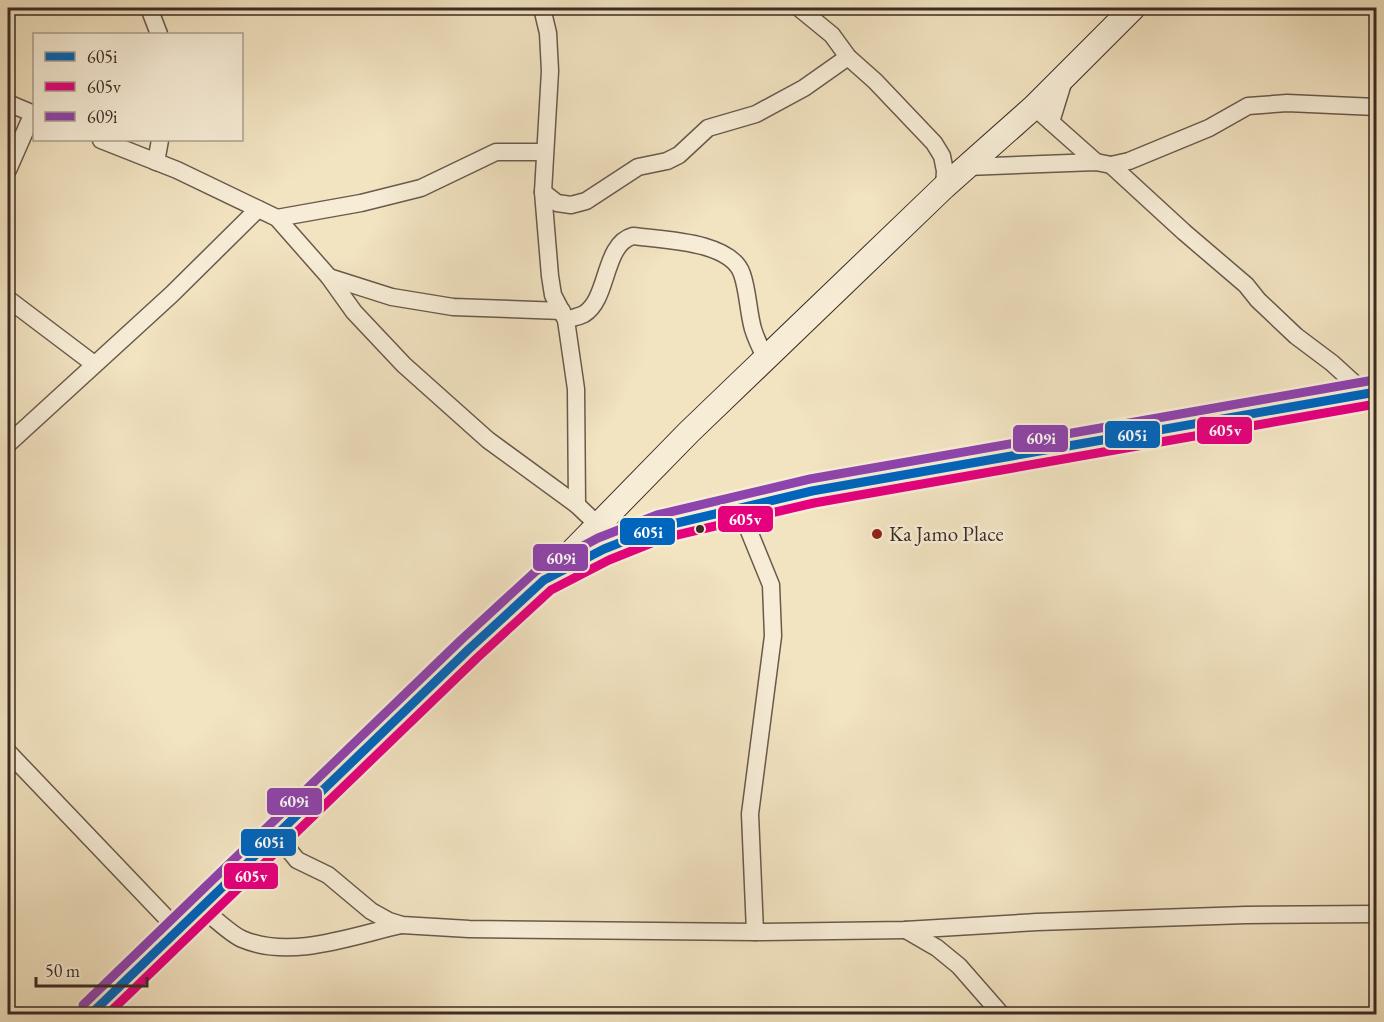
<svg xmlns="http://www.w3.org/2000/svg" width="1384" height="1022" font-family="'EB Garamond',serif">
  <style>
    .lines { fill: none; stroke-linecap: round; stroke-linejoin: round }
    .street-casing { stroke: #695a4c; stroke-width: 19 }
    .secondary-casing { stroke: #3b2c25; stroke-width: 26 }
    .street { stroke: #f7edd7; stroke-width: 16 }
    .secondary { stroke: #f7edd7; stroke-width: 24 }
    .bus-1-casing { stroke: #f7edd7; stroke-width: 14 }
    .bus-2-casing { stroke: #f7edd7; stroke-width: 14 }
    .bus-3-casing { stroke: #f7edd7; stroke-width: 14 }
    .bus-1 { stroke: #0065bd; stroke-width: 9 }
    .bus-2 { stroke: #e5007d; stroke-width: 9 }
    .bus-3 { stroke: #8e44ad; stroke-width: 9 }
    .bus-dot { fill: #3b2c25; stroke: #f7edd7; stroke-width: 2 }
    .poi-dot { fill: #8f2418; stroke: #f7edd7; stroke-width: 2 }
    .labels { text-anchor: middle; stroke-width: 5; stroke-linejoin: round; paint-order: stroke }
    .poi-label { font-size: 21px; fill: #3b2c25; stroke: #f7edd7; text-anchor: start }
    .line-badge { stroke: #f7edd7; stroke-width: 2 }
    .badge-label { font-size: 16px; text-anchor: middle; font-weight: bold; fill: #fff }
  </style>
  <rect width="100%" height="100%" fill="#f2e3c1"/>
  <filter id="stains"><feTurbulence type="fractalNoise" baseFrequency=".00333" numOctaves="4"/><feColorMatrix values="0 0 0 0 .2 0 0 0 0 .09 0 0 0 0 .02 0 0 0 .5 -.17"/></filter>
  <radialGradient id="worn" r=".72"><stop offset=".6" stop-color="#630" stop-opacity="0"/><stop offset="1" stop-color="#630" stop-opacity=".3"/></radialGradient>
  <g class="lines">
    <defs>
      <g id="street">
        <path d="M149,8L159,34"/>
        <path d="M542,8L548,33L550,71L543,192L550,276L553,295L566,320L576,389L577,505"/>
        <path d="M799,8L832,35L848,57L875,81L934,143L942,156L945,171L944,187"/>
        <path d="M8,103L34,114"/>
        <path d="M1034,107L1096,162"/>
        <path d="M1051,122L1064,80"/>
        <path d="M101,140L177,170L277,218L329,277L354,312L404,365L488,440L577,505L598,525"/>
        <path d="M156,162L160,140"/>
        <path d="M1111,165L1184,232L1246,285L1258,300L1296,336L1332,363L1366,394"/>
        <path d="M967,167L1096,162L1111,165L1129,161L1209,128L1248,106L1287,103L1376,107"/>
        <path d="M8,170L33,113"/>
        <path d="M543,192L557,203L571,205L586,201L638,167L667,161L679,155L708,128L756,114L804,88L848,57"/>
        <path d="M277,218L361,203L421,188L496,152H544"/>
        <path d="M329,277L392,297L453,307L562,311"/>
        <path d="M8,299L94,364"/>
        <path d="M566,320C571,318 578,317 584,314C609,299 603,244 633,236C663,240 731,241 742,274C748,291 748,311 753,329C756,339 761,349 766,359"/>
        <path d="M8,444L172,294L258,209"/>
        <path d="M740,509L771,585L773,636L750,814L755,932"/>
        <path d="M8,752L177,929"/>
        <path d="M276,834L297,860L328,875L371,911L389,921L402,925L469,929L755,932L905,930L1037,922L1246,915L1376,914"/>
        <path d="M201,907C212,916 229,933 242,939C291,960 352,936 401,925"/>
        <path d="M906,930L937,948L959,966L1001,1014"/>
      </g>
      <g id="secondary">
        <path d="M560,564L689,432L944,187L1034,107L1133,8"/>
        <path d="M91,1014L469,649L544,580L604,549L660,527L812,491L1376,392"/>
      </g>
    </defs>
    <use href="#street" class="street-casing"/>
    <use href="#secondary" class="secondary-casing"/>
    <use href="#street" class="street"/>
    <use href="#secondary" class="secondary"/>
    <defs>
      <path id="bus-1" d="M91,1014L469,649L544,580L604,549L660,527L812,491L1376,392"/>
      <path id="bus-2" d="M108,1014L477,658L551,590L609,560L664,538L814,503L1376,404"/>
      <path id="bus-3" d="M83,1005L461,640L536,571L598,538L657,515L810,479L1374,380"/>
    </defs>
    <use href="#bus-1" class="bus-1-casing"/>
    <use href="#bus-2" class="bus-2-casing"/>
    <use href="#bus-3" class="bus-3-casing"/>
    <use href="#bus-1" class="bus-1"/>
    <use href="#bus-2" class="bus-2"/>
    <use href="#bus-3" class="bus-3"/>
  </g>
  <circle class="bus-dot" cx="700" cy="529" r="5"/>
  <circle class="poi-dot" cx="877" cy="534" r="6"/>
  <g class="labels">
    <g class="poi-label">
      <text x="889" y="541">Ka Jamo Place</text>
    </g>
  </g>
  <g class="line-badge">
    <rect x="1196" y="416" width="57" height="29" rx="6" fill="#e5007d"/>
    <rect x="1104" y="420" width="57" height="29" rx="6" fill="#0065bd"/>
    <rect x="1012" y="424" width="57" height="29" rx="6" fill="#8e44ad"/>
    <rect x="717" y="505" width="57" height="28" rx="6" fill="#e5007d"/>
    <rect x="619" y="517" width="57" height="29" rx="6" fill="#0065bd"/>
    <rect x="532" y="543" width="57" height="29" rx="6" fill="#8e44ad"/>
    <rect x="266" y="787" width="57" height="29" rx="6" fill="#8e44ad"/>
    <rect x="240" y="828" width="57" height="29" rx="6" fill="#0065bd"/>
    <rect x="223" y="862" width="56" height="28" rx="6" fill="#e5007d"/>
  </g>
  <g class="badge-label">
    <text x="1225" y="436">605v</text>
    <text x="1132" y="441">605i</text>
    <text x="1041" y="444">609i</text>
    <text x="745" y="525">605v</text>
    <text x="648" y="538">605i</text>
    <text x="561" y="564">609i</text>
    <text x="294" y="807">609i</text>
    <text x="269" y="848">605i</text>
    <text x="251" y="882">605v</text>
  </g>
  <rect width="1384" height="1022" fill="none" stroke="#f2e3c1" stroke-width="30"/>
  <rect x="9" y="9" width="1366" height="1004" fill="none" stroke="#3b2c25" stroke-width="3"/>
  <rect x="15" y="15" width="1354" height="992" fill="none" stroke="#3b2c25" stroke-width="1.5"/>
  <rect x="33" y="33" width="210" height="108" fill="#f7edd7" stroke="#aca090" stroke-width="1.5"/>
  <rect x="45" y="52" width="30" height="9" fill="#0065bd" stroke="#aca090" stroke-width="1.5"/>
  <text x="87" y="63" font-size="18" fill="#3b2c25">605i</text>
  <rect x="45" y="82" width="30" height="9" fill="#e5007d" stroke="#aca090" stroke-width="1.5"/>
  <text x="87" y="93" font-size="18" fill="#3b2c25">605v</text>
  <rect x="45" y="112" width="30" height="9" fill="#8e44ad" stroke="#aca090" stroke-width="1.5"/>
  <text x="87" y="123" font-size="18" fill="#3b2c25">609i</text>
  <path d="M36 977v9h111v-9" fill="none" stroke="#3b2c25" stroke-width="3"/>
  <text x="45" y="977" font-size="18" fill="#3b2c25" stroke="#f7edd7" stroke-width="4.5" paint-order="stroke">50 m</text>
  <rect width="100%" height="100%" filter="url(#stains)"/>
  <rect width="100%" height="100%" fill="url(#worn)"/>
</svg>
